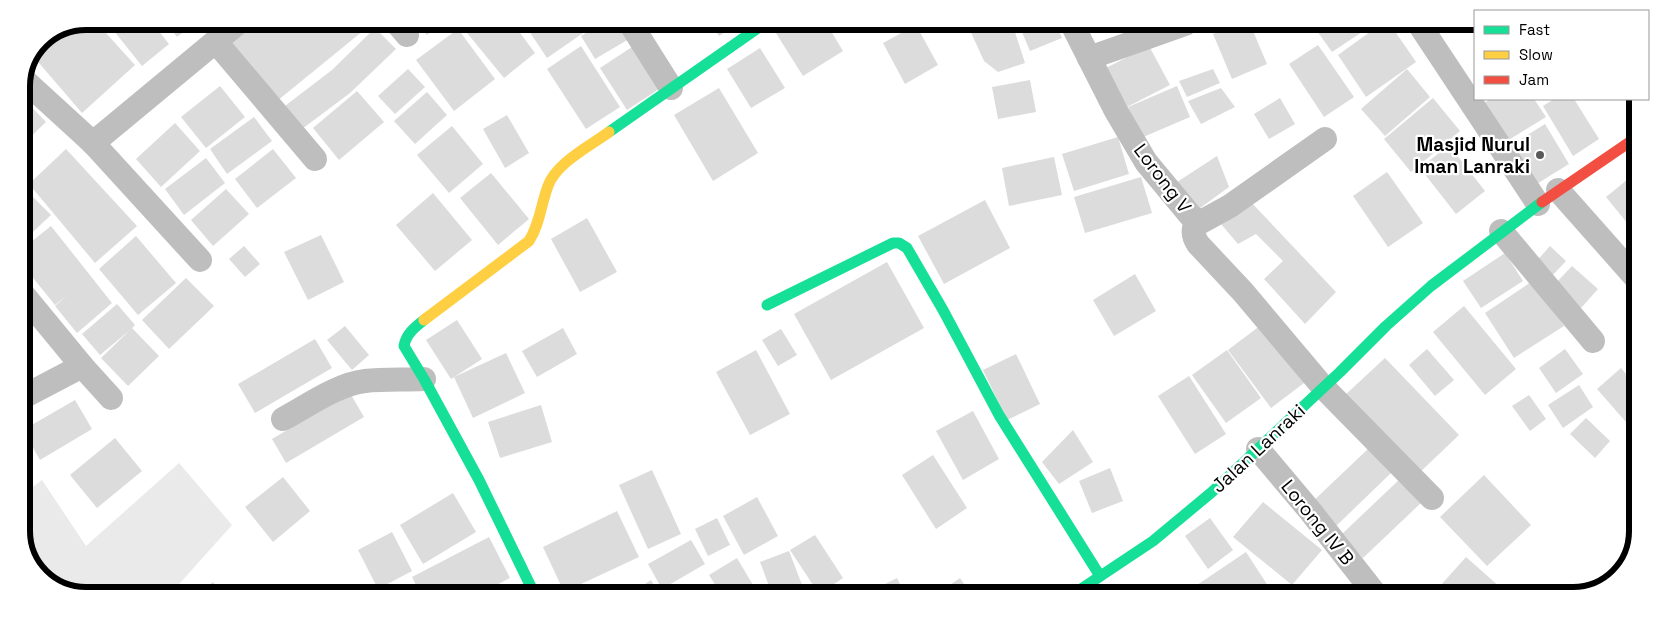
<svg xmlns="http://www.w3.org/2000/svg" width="1659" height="617" font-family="'Space Grotesk',sans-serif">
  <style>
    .green { fill: #eaeaea }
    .building { fill: #dcdcdc }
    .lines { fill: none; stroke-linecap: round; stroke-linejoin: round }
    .street { stroke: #bebebe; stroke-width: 24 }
    .fast { stroke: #16e098; stroke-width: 11 }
    .slow { stroke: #ffcf43; stroke-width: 11 }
    .jam { stroke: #f24e42; stroke-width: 11 }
    .poi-dot { fill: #595959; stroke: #fff; stroke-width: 2 }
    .labels { text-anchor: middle; stroke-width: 4.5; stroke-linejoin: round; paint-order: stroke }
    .poi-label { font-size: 19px; font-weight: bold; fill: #000; stroke: #fff; text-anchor: end }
    .street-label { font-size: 19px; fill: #000; stroke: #fff }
    .rim { fill: none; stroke: #000; stroke-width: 6 }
  </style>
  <rect width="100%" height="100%" fill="#fff"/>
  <path class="green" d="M179,463L232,525L172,592H65L35,571L21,536V496L42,480L86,546Z"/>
  <g class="building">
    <path d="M86,21H95L135,65L82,113L33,56L40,40Z"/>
    <path d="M106,21H151L169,44L142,66Z"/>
    <path d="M165,21H186L197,22L177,37Z"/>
    <path d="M245,22H374L277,101L225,39Z"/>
    <path d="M416,22H443L427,35Z"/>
    <path d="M469,22H512L535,53L504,78L463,28Z"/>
    <path d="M523,22H581L586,31L547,58Z"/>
    <path d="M604,22H619L629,39L595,59L581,36Z"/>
    <path d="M710,23H739L719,36Z"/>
    <path d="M785,23H826L843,51L803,76L774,30Z"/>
    <path d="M973,23H1012L1025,63L998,72L984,61L968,26Z"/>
    <path d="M1018,23L1056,24L1062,38L1030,51Z"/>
    <path d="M1076,24H1111L1081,36Z"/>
    <path d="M1237,24H1250L1267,64L1232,79L1213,34Z"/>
    <path d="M1312,24H1357L1362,32L1332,52Z"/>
    <path d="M1381,24H1390L1416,62L1366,97L1338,55Z"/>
    <path d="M916,25L938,65L905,84L883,43Z"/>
    <path d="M375,28L396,49L350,93L298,132L281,109L332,70Z"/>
    <path d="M458,29L495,79L454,111L416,60Z"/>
    <path d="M635,45L662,87L627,110L600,68Z"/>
    <path d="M1318,45L1354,97L1324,117L1289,64Z"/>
    <path d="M581,46L620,107L586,129L547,69Z"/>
    <path d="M1149,46L1170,85L1123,109L1102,70Z"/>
    <path d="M760,48L785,88L751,108L727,69Z"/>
    <path d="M408,69L425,87L395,114L378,96Z"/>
    <path d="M1213,69L1220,83L1187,97L1179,81Z"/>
    <path d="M1407,69L1430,97L1385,136L1361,109Z"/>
    <path d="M1030,80L1036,112L998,119L992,87Z"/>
    <path d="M220,86L245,117L206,148L181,117Z"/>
    <path d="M1177,86L1190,117L1141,138L1128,107Z"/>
    <path d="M719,88L758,153L713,181L674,115Z"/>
    <path d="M1221,88L1235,107L1201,124L1188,101Z"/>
    <path d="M357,91L384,122L339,160L313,128Z"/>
    <path d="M427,92L447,115L415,144L394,121Z"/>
    <path d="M21,96L46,122L21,146Z"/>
    <path d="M1280,98L1295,124L1269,139L1254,114Z"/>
    <path d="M1433,98L1460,131L1411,172L1384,139Z"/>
    <path d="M1491,99H1534L1546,117L1507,141L1484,103Z"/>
    <path d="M1554,99H1574L1599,139L1573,156L1543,106Z"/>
    <path d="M507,115L529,153L505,168L483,129Z"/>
    <path d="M254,117L272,141L227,174L210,149Z"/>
    <path d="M175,123L200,151L161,187L136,159Z"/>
    <path d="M1545,124L1569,164L1535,185L1510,146Z"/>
    <path d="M452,126L483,164L449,193L417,155Z"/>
    <path d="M1118,137L1129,174L1074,191L1062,154Z"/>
    <path d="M1449,145L1485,191L1456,214L1420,168Z"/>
    <path d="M66,149L137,226L95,263L29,184Z"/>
    <path d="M273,149L296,178L257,208L235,179Z"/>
    <path d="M1217,156L1229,187L1196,211L1174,184Z"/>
    <path d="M1054,157L1062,195L1009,206L1002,168Z"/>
    <path d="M206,158L225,183L184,215L165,189Z"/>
    <path d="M1387,172L1423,223L1388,247L1353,196Z"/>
    <path d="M491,173L529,219L498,245L460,198Z"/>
    <path d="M1633,175L1637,180V217L1628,224L1606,197Z"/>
    <path d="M1141,177L1152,213L1085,233L1074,197Z"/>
    <path d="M21,185L51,215L21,243Z"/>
    <path d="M226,189L249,214L213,246L191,220Z"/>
    <path d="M433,193L472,240L435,271L396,225Z"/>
    <path d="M985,200L1010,248L944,284L918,236Z"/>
    <path d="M1249,200L1336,292L1305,324L1264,279L1283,261L1256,234L1238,244L1221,224Z"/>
    <path d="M587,218L617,272L580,292L551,239Z"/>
    <path d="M51,226L112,303L77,333L55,306L67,295L55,305L21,263V250Z"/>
    <path d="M321,235L344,282L308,300L284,252Z"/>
    <path d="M136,236L176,283L138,315L99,269Z"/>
    <path d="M244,246L260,264L245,277L229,259Z"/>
    <path d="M1550,246L1566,261L1549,279L1534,264Z"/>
    <path d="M1505,253L1523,281L1481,308L1463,281Z"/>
    <path d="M887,262L924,328L831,380L794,314Z"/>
    <path d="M1572,266L1598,289L1581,308L1555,284Z"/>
    <path d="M1135,274L1156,311L1114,336L1093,300Z"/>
    <path d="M186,278L214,306L169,349L142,320Z"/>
    <path d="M1534,280L1564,326L1514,358L1485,313Z"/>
    <path d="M117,304L135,325L132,328L159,356L128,386L101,358L130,330L100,355L82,334Z"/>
    <path d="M1464,306L1516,369L1485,395L1433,332Z"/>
    <path d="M457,320L482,359L451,379L426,340Z"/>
    <path d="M1265,322L1308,380L1271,408L1228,350Z"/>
    <path d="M345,326L369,355L352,370L327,340Z"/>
    <path d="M563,328L577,354L537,377L522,351Z"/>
    <path d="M781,329L797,355L778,366L762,340Z"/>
    <path d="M315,339L332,368L255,413L238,384Z"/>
    <path d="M21,342L32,361L21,367Z"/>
    <path d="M1427,349L1454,380L1435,396L1409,365Z"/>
    <path d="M1565,349L1583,374L1556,393L1539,368Z"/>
    <path d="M756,350L790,414L750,435L716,372Z"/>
    <path d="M1227,350L1261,398L1226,423L1192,375Z"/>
    <path d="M506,353L525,393L473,418L454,377Z"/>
    <path d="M1016,354L1040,404L1007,420L983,370Z"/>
    <path d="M1385,358L1459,435L1417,475L1343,397Z"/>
    <path d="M1621,368L1635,385V414L1626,422L1597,389Z"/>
    <path d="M1189,376L1226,434L1195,454L1158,396Z"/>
    <path d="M1579,385L1593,407L1563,428L1548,405Z"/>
    <path d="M350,393L364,417L286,463L272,439Z"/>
    <path d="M1529,395L1546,419L1530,431L1512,406Z"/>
    <path d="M75,400L92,429L40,460L23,430Z"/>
    <path d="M541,405L552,442L500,458L488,422Z"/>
    <path d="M973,411L999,459L963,480L936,431Z"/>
    <path d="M1586,418L1610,441L1595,458L1570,434Z"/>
    <path d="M1073,430L1093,462L1059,484L1042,462Z"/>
    <path d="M115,438L142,471L97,508L70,475Z"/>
    <path d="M21,446L29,459L21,463Z"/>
    <path d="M1368,449L1391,473L1333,529L1310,504Z"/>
    <path d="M933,455L967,508L936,529L902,475Z"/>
    <path d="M1110,468L1123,501L1092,513L1079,481Z"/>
    <path d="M652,470L681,534L648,549L619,485Z"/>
    <path d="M1484,475L1531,525L1487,566L1440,517Z"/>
    <path d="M283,477L310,511L273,542L245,507Z"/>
    <path d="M1401,478L1423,501L1363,558L1341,535Z"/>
    <path d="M453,493L476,532L423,564L400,525Z"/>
    <path d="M757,497L778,536L744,555L723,516Z"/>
    <path d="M1263,502L1322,550L1292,585L1233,537Z"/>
    <path d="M617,511L639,557L564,592L543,547Z"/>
    <path d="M717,518L730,545L708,556L695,529Z"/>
    <path d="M1210,518L1233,550L1208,569L1185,536Z"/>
    <path d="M392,532L412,571L378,589L358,550Z"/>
    <path d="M815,535L843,578L819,594L790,550Z"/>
    <path d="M489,537L510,578L481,593H420L412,577Z"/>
    <path d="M691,540L705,564L662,589L648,564Z"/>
    <path d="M789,551L804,590L794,594H772L760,562Z"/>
    <path d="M1246,552L1274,595H1194L1191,589Z"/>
    <path d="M1466,557L1501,588L1494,596L1432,595Z"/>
    <path d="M737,558L753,585L739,594H721L709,575Z"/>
    <path d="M897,578L905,594H865Z"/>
    <path d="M960,578L971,594H937Z"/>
    <path d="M651,580L659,594H630Z"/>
    <path d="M213,582L221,593H199Z"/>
    <path d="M609,584L613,594L582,593Z"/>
    <path d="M1176,584L1182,595H1157Z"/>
  </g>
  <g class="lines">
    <g class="street">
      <path d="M396,22L407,35"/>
      <path d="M630,23L671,88"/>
      <path d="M1072,24L1116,111L1146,162L1190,215L1196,220"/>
      <path d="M1419,24L1538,204"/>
      <path d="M216,42L315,159"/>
      <path d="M1089,58L1185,24"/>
      <path d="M23,79L93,143L200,260"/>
      <path d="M93,143L239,22"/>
      <path d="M1558,190L1636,278"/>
      <path d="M1196,220C1193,230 1192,235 1198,244L1243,292L1323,387L1432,498"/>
      <path d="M1196,220L1201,222L1230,206L1325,139"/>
      <path d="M1501,231L1593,341"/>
      <path d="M21,292L82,366L111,398"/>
      <path d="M21,398L82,366"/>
      <path d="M283,419C307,406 338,384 365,381C384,379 404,380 424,379"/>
      <path d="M1258,449L1311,512L1376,595"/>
    </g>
    <g class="fast">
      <path d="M609,132L765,23"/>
      <path d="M767,305L893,243H899L907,248L943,310L999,415L1100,576"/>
      <path d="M424,320C415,327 406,334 404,346L424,379L479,480L534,593"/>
      <path d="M1072,595L1153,541L1212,492L1340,372L1386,326L1431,286L1542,202"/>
    </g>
    <path class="slow" d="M424,320L529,241C540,224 541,204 548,186C556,163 590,146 609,132"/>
    <path class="jam" d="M1542,202L1637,137"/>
  </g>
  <circle class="poi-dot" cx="1540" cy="155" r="5"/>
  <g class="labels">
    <g class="poi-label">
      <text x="1530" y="151">Masjid Nurul<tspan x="1530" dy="22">Iman Lanraki</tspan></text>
    </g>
    <g class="street-label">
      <text transform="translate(1163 178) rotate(53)" y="7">Lorong V</text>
      <text transform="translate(1258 448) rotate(-43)" y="7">Jalan Lanraki</text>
      <text transform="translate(1318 522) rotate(51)" y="7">Lorong IV B</text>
    </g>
  </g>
  <path d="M0 0H1659V617H0ZM86 30H1573A56 56 0 0 1 1629 86V531A56 56 0 0 1 1573 587H86A56 56 0 0 1 30 531V86A56 56 0 0 1 86 30Z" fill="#fff" fill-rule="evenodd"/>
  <path class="rim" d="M86 30H1573A56 56 0 0 1 1629 86V531A56 56 0 0 1 1573 587H86A56 56 0 0 1 30 531V86A56 56 0 0 1 86 30Z"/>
  <rect x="1474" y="10" width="175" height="90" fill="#ffffff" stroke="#999999"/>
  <rect x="1484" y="26" width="25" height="8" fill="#16e098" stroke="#999999"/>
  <text x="1519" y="35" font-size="15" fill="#000000">Fast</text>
  <rect x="1484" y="51" width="25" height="8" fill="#ffcf43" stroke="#999999"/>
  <text x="1519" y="60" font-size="15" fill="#000000">Slow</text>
  <rect x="1484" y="76" width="25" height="8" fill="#f24e42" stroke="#999999"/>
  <text x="1519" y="85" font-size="15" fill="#000000">Jam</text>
</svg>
